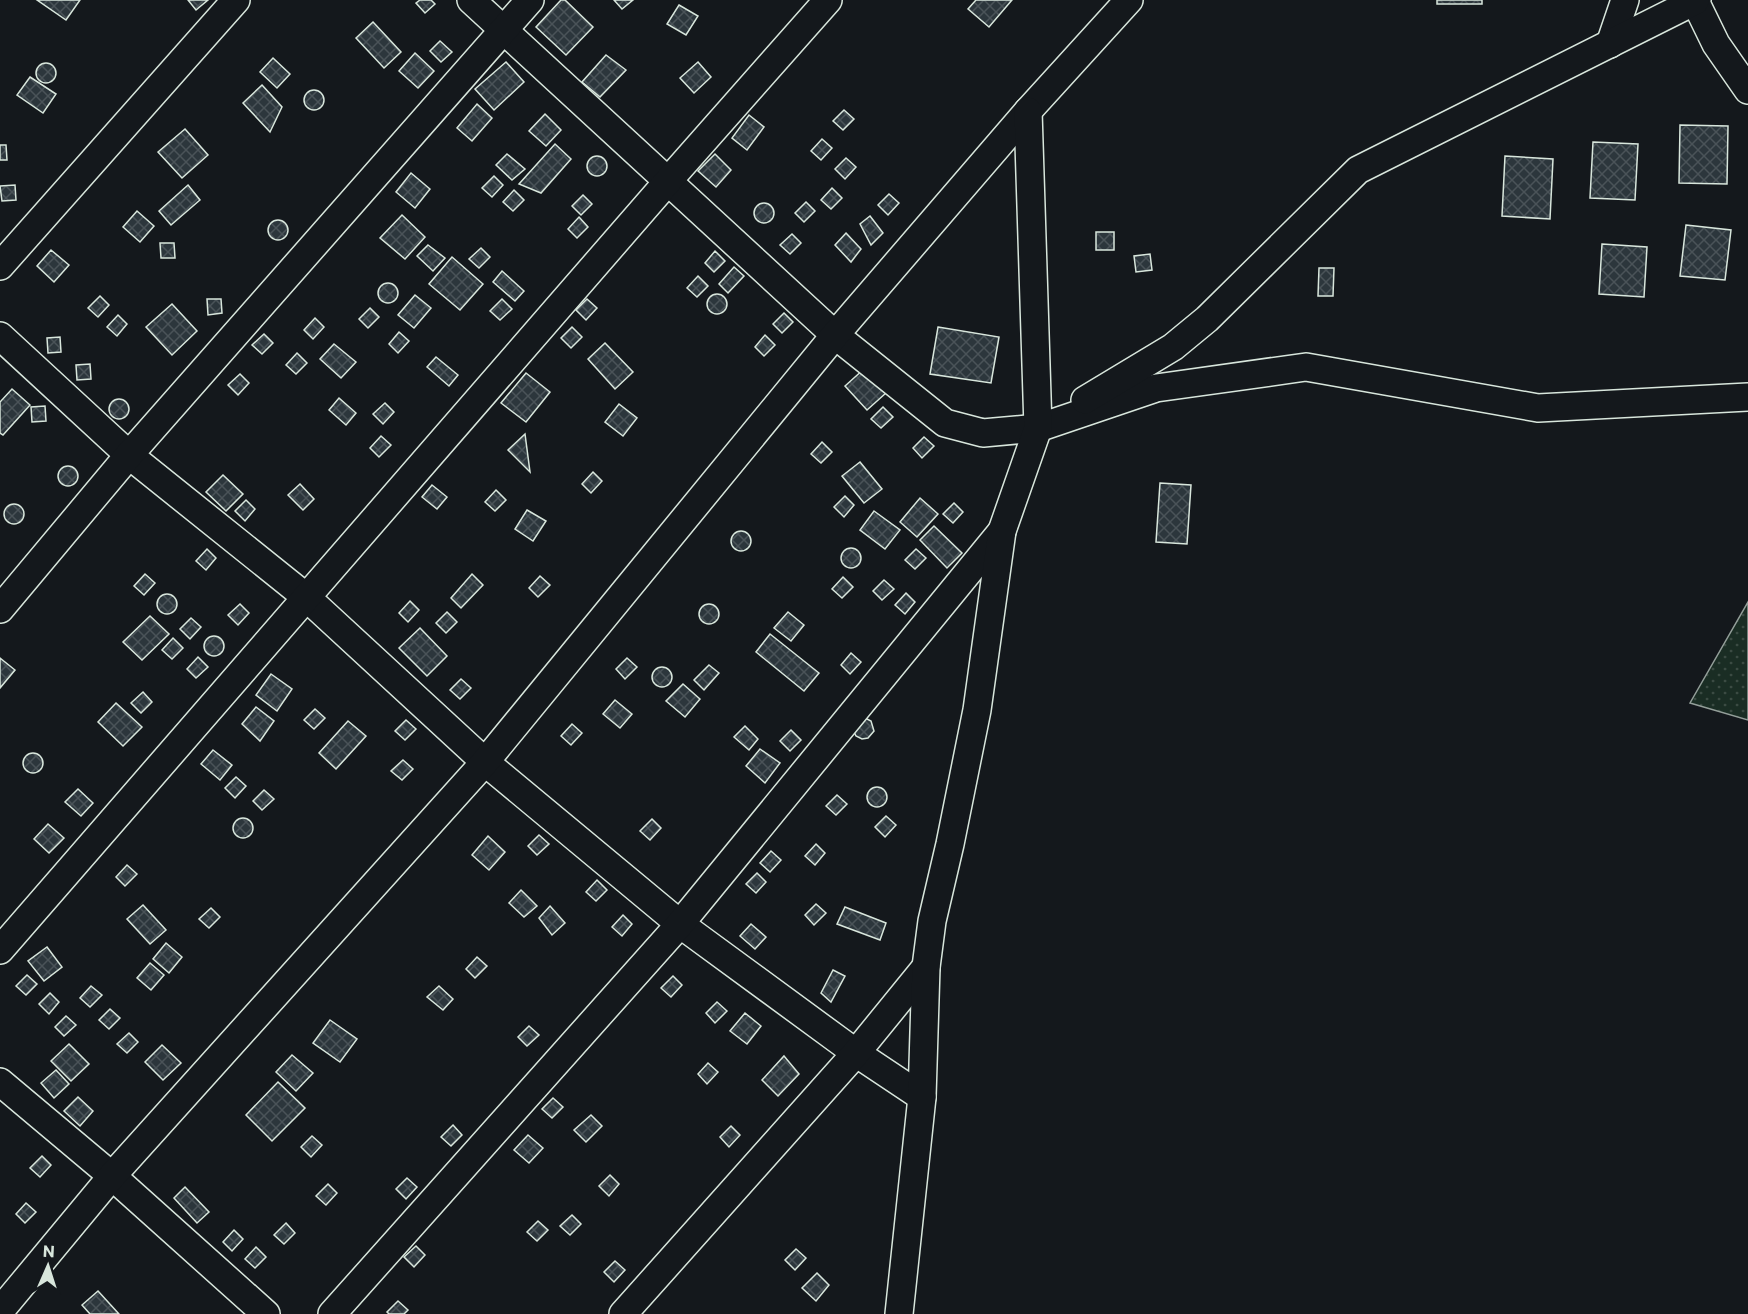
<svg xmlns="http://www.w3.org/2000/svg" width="1748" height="1314" font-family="Commissioner,sans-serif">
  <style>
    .garden { fill: url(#garden-dots); stroke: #939e99; stroke-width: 1.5 }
    .building { fill: url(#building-cross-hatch); stroke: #d8e6dc; stroke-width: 1.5 }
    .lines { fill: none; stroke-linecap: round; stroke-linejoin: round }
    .street-casing { stroke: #d8e6dc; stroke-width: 30 }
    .street { stroke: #14181c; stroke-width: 27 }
  </style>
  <defs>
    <pattern id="garden-dots" width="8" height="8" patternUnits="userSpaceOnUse" patternTransform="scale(1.5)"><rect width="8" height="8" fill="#1a2d24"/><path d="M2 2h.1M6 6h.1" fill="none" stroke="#3b4b43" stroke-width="1.8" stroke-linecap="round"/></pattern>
    <pattern id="building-cross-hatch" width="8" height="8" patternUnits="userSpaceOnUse" patternTransform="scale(1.5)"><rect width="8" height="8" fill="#2c363c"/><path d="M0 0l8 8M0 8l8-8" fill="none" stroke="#4a5358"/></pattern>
  </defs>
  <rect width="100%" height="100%" fill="#14181c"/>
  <path class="garden" d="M1748,602V720L1690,703Z"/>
  <g class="building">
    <path d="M37,0H80L66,20Z"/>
    <path d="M188,0H208L196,10Z"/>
    <path d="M420,0H431L435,4L425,13L416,3Z"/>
    <path d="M561,0H565L593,27L566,55L536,27Z"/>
    <path d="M614,0H633L622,9Z"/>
    <path d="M976,0H1012L989,27L968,9Z"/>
    <rect x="1437" y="0" width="45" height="4"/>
    <path d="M679,5L698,16L686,35L667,24Z"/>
    <path d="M373,22L401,52L384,68L356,38Z"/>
    <path d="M440,41L452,52L441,62L430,51Z"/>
    <path d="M415,53L434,71L418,88L399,71Z"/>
    <path d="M606,55L626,70L600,97L582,82Z"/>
    <path d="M273,58L290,74L277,88L260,72Z"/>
    <path d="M506,62L524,82L494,110L475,89Z"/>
    <path d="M698,62L711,77L694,93L680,78Z"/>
    <circle cx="46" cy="73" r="10"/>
    <path d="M30,77L56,94L43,113L17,95Z"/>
    <path d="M262,85L282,107L270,132L243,103Z"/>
    <circle cx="314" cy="100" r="10"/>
    <path d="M477,104L492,118L472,141L457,128Z"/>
    <path d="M844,110L854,119L843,130L833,121Z"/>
    <path d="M545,114L561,130L546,146L529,131Z"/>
    <path d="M749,115L764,127L747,150L732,138Z"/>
    <path d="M1680,125L1728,126L1727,184L1679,183Z"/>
    <path d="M185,129L208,155L182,178L158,152Z"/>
    <path d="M822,139L832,148L821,160L811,151Z"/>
    <path d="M1593,142L1638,144L1635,200L1590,198Z"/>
    <path d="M555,144L571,159L541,193L519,184Z"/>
    <path d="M0,145H6L7,160H0Z"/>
    <path d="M507,154L525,169L512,180L496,165Z"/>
    <path d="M715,154L731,170L716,187L698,171Z"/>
    <circle cx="597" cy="166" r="10"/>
    <path d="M1505,156L1553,159L1550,219L1502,216Z"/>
    <path d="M846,158L856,167L845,179L835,169Z"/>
    <path d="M411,173L430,189L415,208L396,192Z"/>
    <path d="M494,176L503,185L492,197L482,188Z"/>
    <path d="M15,185L16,200L2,201L0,186Z"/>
    <path d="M188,185L200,200L171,225L159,211Z"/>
    <path d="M832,188L842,198L831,209L821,200Z"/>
    <path d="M514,190L524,200L513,211L503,202Z"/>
    <path d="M889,194L899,203L888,215L878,205Z"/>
    <path d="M583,195L592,204L581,215L572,206Z"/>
    <path d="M806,202L815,211L804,222L795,213Z"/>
    <circle cx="764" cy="213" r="10"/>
    <path d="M137,211L154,226L140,242L123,227Z"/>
    <path d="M402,215L425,237L405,259L380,238Z"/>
    <path d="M870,216L883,233L871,245L860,224Z"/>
    <path d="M579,217L588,227L577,238L568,229Z"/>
    <circle cx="278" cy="230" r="10"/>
    <path d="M1686,225L1731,230L1725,280L1680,276Z"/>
    <rect x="1096" y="232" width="18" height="18"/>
    <path d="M846,233L861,249L851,262L835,245Z"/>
    <path d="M792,234L801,243L790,254L780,245Z"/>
    <path d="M160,243H174L175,258H161Z"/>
    <path d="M1602,244L1647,247L1644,297L1599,294Z"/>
    <path d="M428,245L445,258L433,271L417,256Z"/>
    <path d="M481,248L490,257L479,268L469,259Z"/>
    <path d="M51,250L69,265L54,282L37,266Z"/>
    <path d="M715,251L725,261L714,272L705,263Z"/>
    <path d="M1150,254L1152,270L1136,272L1134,256Z"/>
    <path d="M452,257L483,284L460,310L429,284Z"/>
    <path d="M734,267L744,276L728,293L719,284Z"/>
    <path d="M1319,268H1334L1333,296H1318Z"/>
    <path d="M502,271L524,291L515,301L493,282Z"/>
    <path d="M698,276L708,286L697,297L687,288Z"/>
    <circle cx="388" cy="293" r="10"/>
    <circle cx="717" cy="304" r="10"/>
    <path d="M415,295L431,308L414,328L398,315Z"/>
    <path d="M100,296L109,305L98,317L88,308Z"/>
    <path d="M207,299H221L222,313L208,315Z"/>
    <path d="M502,299L512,309L500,320L490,311Z"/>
    <path d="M587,299L597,308L586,320L576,310Z"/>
    <path d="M172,304L197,331L172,355L146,327Z"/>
    <path d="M370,308L379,317L368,328L359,319Z"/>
    <path d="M784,313L793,322L782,333L773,324Z"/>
    <path d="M118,315L127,324L117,336L107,327Z"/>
    <path d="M315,318L324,327L313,339L304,330Z"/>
    <path d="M572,327L582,337L571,348L561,338Z"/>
    <path d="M938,327L999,337L991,383L930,374Z"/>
    <path d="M399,332L409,341L398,353L389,344Z"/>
    <path d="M264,334L273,343L262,354L252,345Z"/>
    <path d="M765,335L775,345L764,356L755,347Z"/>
    <path d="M60,337L61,352L48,353L47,338Z"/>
    <path d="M605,343L633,372L615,389L588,359Z"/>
    <path d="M334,344L356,362L341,378L320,359Z"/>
    <path d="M297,353L307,363L296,374L286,365Z"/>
    <path d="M436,357L458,375L449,386L427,367Z"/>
    <path d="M90,364L91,379L77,380L76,365Z"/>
    <path d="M865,368L886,393L867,410L845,386Z"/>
    <path d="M526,373L550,392L526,422L501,403Z"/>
    <path d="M240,374L249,383L238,395L228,385Z"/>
    <path d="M12,389L30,405L3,435L0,433V402Z"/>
    <path d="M339,398L356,413L346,425L329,410Z"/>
    <circle cx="119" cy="409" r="10"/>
    <path d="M385,403L394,412L383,424L373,414Z"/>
    <path d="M619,404L637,418L623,436L605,422Z"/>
    <path d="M45,406L46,421L32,422L31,407Z"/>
    <path d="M883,407L893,417L881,428L871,419Z"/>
    <path d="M525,434L530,472L508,450Z"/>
    <path d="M381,436L391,445L379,457L370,448Z"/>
    <path d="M924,437L934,446L922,458L913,448Z"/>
    <path d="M822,442L832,452L821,463L811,454Z"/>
    <path d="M860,462L882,489L864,503L842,476Z"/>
    <circle cx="68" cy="476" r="10"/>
    <path d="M593,472L602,481L591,493L582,484Z"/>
    <path d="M223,475L243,494L226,511L206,492Z"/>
    <path d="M1160,483L1191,485L1187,544L1156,542Z"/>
    <path d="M300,484L314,499L303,510L288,495Z"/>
    <path d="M432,485L447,497L437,509L422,497Z"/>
    <path d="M496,490L506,500L495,511L485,502Z"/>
    <path d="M845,496L854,505L844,517L834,507Z"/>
    <path d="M920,498L938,514L917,537L900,522Z"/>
    <path d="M246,500L255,509L245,521L235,511Z"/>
    <path d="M954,503L963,512L953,523L943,514Z"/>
    <circle cx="14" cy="514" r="10"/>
    <path d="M527,510L546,521L533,541L515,529Z"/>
    <path d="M874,511L900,530L885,549L860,530Z"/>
    <path d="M934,526L962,553L947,568L920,540Z"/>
    <circle cx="741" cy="541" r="10"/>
    <circle cx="851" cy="558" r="10"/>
    <path d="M207,549L216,558L206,570L196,561Z"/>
    <path d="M916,549L926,558L915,569L905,560Z"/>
    <path d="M145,574L155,583L144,595L134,586Z"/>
    <path d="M472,574L483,585L461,608L451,598Z"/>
    <path d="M540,576L550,585L538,597L529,588Z"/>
    <path d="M843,577L853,587L842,598L832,589Z"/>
    <path d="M884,580L894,589L882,600L873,591Z"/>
    <path d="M906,593L915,602L905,614L895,605Z"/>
    <circle cx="167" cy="604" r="10"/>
    <path d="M410,601L419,610L408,622L399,613Z"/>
    <circle cx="709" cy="614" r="10"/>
    <path d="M240,604L249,613L238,625L228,615Z"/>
    <path d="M447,612L457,622L446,633L436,623Z"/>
    <path d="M788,612L804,625L791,641L774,628Z"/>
    <path d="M150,616L169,634L142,660L123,642Z"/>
    <path d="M191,618L201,627L190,639L180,629Z"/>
    <path d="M420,628L447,656L427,676L399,648Z"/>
    <path d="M770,634L819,673L804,691L756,652Z"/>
    <circle cx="214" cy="646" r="10"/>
    <path d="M173,638L183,648L172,659L162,650Z"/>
    <path d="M851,653L861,662L850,674L841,665Z"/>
    <path d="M198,657L208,667L196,678L187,669Z"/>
    <path d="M0,658L15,670L0,688Z"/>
    <path d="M627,658L637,667L625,679L616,669Z"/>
    <path d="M709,665L719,673L704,690L694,680Z"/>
    <circle cx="662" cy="677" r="10"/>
    <path d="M271,674L292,689L277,711L256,695Z"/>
    <path d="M461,679L471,688L460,699L450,690Z"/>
    <path d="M683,684L700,699L685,717L666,701Z"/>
    <path d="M143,692L152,702L141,713L131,703Z"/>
    <path d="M615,700L632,714L620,728L603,714Z"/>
    <path d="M116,703L142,727L123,746L98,722Z"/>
    <path d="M256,707L274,721L260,741L242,724Z"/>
    <path d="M315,709L325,718L314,729L304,720Z"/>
    <path d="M865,718L871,721L874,731L868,738L862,739L856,736L853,730Z"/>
    <path d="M406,720L416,729L405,740L395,731Z"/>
    <path d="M348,721L366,736L336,769L319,753Z"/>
    <path d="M572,724L582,733L571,745L561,736Z"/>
    <path d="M745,726L758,739L749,750L734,737Z"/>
    <path d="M791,730L801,740L790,751L780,741Z"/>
    <path d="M760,749L780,763L765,783L746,766Z"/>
    <path d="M213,750L232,765L220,780L201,764Z"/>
    <circle cx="33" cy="763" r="10"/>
    <path d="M403,760L413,769L402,780L391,771Z"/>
    <path d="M236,777L246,786L235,798L225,788Z"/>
    <circle cx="877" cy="797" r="10"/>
    <path d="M78,789L93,803L81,816L65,802Z"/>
    <path d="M264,790L274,799L262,810L253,801Z"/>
    <path d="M837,795L847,804L836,815L826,806Z"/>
    <path d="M886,816L896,825L885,837L875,827Z"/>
    <circle cx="243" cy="828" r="10"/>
    <path d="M652,819L661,828L650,840L640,831Z"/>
    <path d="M48,824L64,838L49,853L34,839Z"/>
    <path d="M539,835L549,844L537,855L528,846Z"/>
    <path d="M488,836L505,852L489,870L472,855Z"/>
    <path d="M816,844L825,853L815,865L805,856Z"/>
    <path d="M771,851L781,860L770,872L760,863Z"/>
    <path d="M127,865L137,874L125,886L116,877Z"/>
    <path d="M757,873L766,882L756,893L746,884Z"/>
    <path d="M597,880L607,890L596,901L586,892Z"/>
    <path d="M521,890L537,906L524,917L509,903Z"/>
    <path d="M816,904L826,913L814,925L805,915Z"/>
    <path d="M143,905L166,930L150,944L127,919Z"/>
    <path d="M550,906L565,923L552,935L539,918Z"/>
    <path d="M845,907L886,923L880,940L837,924Z"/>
    <path d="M211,908L220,917L209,928L199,919Z"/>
    <path d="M623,915L632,924L622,936L612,927Z"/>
    <path d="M751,924L766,937L755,949L740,936Z"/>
    <path d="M166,943L182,957L169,973L153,959Z"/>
    <path d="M47,947L62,967L44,981L28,961Z"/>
    <path d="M477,957L487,966L475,978L466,969Z"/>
    <path d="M150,963L164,975L151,990L137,978Z"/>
    <path d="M833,970L845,976L831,1002L821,993Z"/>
    <path d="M27,975L37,984L26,995L16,986Z"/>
    <path d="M673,976L682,985L671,997L661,988Z"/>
    <path d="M91,986L102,995L90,1007L80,998Z"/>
    <path d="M439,986L453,999L443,1010L427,997Z"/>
    <path d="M50,993L59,1002L49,1014L39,1004Z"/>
    <path d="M717,1002L727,1011L715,1023L706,1013Z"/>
    <path d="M110,1009L120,1018L109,1029L99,1020Z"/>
    <path d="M745,1013L761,1026L747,1044L730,1031Z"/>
    <path d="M66,1016L76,1025L64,1036L55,1027Z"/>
    <path d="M330,1020L357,1039L340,1062L313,1043Z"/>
    <path d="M529,1026L539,1035L527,1046L518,1037Z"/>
    <path d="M129,1033L138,1042L127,1053L117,1044Z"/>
    <path d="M69,1044L89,1064L71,1081L51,1061Z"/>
    <path d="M162,1045L181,1063L163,1080L145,1062Z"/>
    <path d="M292,1055L313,1073L296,1091L276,1072Z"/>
    <path d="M784,1056L799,1074L778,1096L762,1080Z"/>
    <path d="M708,1063L718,1072L707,1084L698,1074Z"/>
    <path d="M56,1070L69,1084L54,1098L41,1083Z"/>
    <path d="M278,1082L305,1108L272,1141L246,1115Z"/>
    <path d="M78,1097L93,1111L80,1126L64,1111Z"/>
    <path d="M553,1098L563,1107L552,1118L542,1109Z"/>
    <path d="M591,1115L602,1126L586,1142L574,1130Z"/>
    <path d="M453,1125L462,1135L451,1146L441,1137Z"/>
    <path d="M731,1126L740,1135L729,1147L720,1137Z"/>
    <path d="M528,1135L543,1148L529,1163L514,1150Z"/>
    <path d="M312,1136L322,1145L311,1157L301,1147Z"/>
    <path d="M42,1156L51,1165L40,1177L30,1168Z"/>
    <path d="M610,1175L619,1184L609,1196L599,1186Z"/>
    <path d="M407,1178L417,1187L406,1199L396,1189Z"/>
    <path d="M328,1184L337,1193L326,1205L316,1196Z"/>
    <path d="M185,1187L209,1212L197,1223L174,1198Z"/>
    <path d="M26,1203L36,1212L25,1223L16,1214Z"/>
    <path d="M572,1215L581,1224L570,1235L560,1226Z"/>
    <path d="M538,1221L548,1230L537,1241L527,1232Z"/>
    <path d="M286,1223L295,1233L284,1244L274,1235Z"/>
    <path d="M234,1230L243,1239L232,1251L223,1242Z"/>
    <path d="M416,1246L425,1255L414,1267L404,1257Z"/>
    <path d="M256,1247L266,1257L255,1268L245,1259Z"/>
    <path d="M796,1249L806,1258L795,1270L785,1260Z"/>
    <path d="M615,1261L625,1270L614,1282L604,1272Z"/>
    <path d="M817,1273L829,1285L816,1301L802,1288Z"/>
    <path d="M98,1291L119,1314H90L82,1305Z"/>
    <path d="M398,1301L408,1310L404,1314H389L387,1312Z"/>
  </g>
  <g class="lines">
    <defs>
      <g id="street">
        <path d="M471,0L835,335L945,423L983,433L1038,428L1156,388L1306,367L1538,408L1748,397"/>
        <path d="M1697,0L1695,1L1716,44L1748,90"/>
        <path d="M1610,44L1625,0"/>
        <path d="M0,266L236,0"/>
        <path d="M0,336L129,455L306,597L485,762L680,924L856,1053L922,1097"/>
        <path d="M1085,400L1173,347L1207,319L1358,170L1695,1"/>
        <path d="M0,609L129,455L530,0"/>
        <path d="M0,950L669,180L828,0"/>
        <path d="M0,1082L112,1176L266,1314"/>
        <path d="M0,1311L112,1176L485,762L835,335L1028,111L1129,0"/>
        <path d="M332,1314L680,924L1002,531"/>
        <path d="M623,1314L856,1053L926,967"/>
        <path d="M899,1314L922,1097L926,967L932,921L950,844L977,710L1002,531L1038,428L1028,111"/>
      </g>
    </defs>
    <use href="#street" class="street-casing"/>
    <use href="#street" class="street"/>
  </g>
  <g transform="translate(48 1266) rotate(3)" stroke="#14181c" stroke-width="4.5" paint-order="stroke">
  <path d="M0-4.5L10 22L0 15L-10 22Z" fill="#d8e6dc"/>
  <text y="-9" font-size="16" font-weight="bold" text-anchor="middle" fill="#d8e6dc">N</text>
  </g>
</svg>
